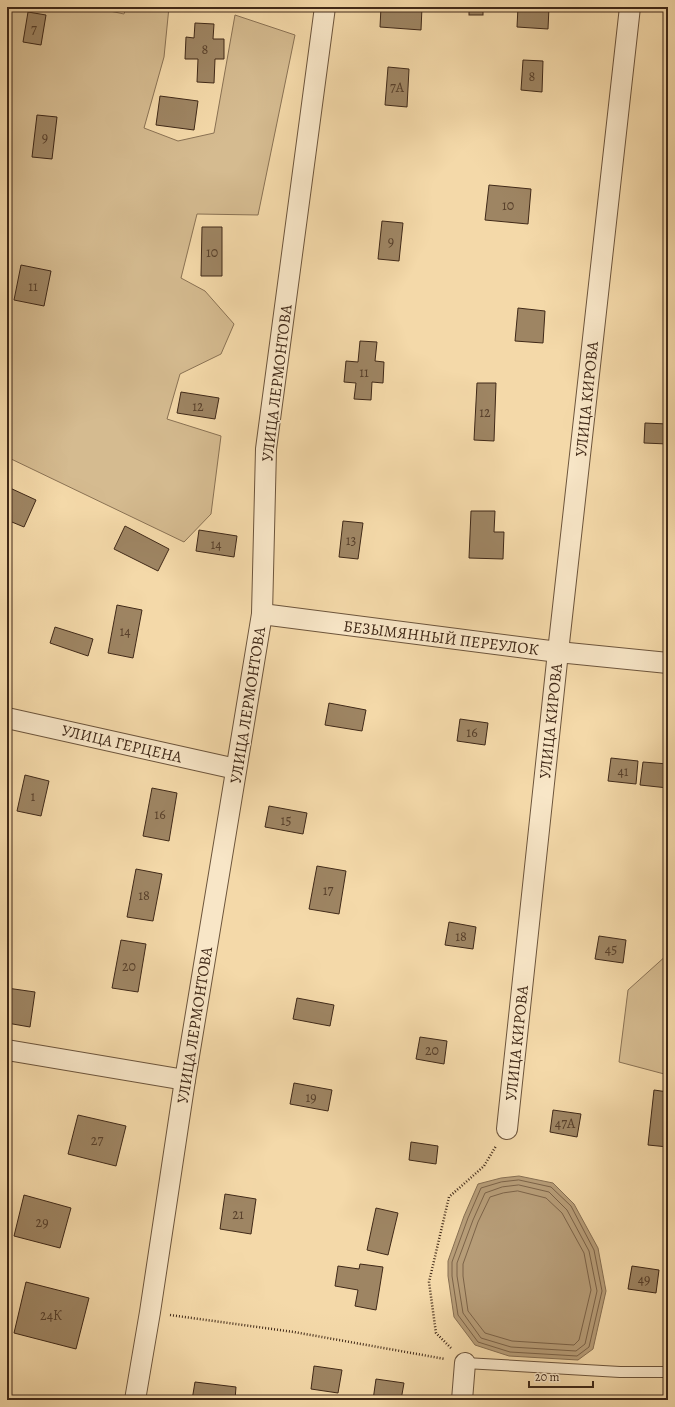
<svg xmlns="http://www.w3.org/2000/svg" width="675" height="1407" font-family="Alegreya,serif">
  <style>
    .green { fill: #d5bb90; stroke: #8a7254 }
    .water { fill: #b79d78; stroke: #876f52 }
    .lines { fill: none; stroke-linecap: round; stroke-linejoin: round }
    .shore { stroke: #7c6348; stroke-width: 1 }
    .building { fill: #9e8563; stroke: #402918 }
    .lane-casing { stroke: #6d553c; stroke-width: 12 }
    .street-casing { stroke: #6d553c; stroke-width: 22 }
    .path { stroke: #402918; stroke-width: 2.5; stroke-dasharray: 1 2; stroke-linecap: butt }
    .lane { stroke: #f8e6c7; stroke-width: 10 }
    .street { stroke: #f8e6c7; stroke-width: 20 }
    .labels { text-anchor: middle; stroke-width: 3; stroke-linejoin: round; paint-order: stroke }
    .number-label { font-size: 14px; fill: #58402b }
    .street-label { font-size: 16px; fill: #402918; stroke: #f8e6c7 }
  </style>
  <rect width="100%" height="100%" fill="#f4d9a9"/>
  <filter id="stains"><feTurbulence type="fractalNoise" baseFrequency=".005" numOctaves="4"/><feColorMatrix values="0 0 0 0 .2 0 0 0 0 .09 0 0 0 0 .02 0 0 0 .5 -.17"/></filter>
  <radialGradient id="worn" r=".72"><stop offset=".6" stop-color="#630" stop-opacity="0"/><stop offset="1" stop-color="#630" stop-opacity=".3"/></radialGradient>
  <g class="green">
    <path d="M7,7H91L124,14L126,7H169L164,57L144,128L178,141L214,133L235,15L295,35L258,215L197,214L181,278L205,291L234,324L221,354L180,374L167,419L221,436L211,514L184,542L7,457Z"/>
    <path d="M668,954V1075L619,1062L628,990Z"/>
  </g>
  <path class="water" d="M519,1176L553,1183L574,1204L598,1248L606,1291L593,1349L578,1360L509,1356L475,1345L454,1317L448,1276V1261L464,1216L478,1184L501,1178Z"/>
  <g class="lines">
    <g class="shore">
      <path d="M519,1180L551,1187L571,1206L594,1250L602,1291L589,1347L577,1356L510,1352L478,1342L458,1315L452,1276V1262L468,1218L481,1188L501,1182Z"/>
      <path d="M519,1185L549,1192L567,1210L589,1251L597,1291L585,1344L576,1351L511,1347L481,1338L463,1313L457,1276V1263L473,1220L485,1193L502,1187Z"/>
      <path d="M518,1191L546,1198L562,1213L584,1253L591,1290L579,1340L574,1345L512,1341L485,1333L468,1311L463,1276V1264L478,1222L490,1197L503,1193Z"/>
    </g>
  </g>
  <g class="building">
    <path d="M381,7H422L421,30L380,27Z"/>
    <rect x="469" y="7" width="14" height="8"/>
    <path d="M518,7H549L548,29L517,27Z"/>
    <path d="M28,12L46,15L41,45L23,42Z"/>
    <path d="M195,23L214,24L213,39H224V59H215L214,83L197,82L198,59H185L186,37L194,38Z"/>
    <path d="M523,60L543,61L542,92L521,90Z"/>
    <path d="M388,67L409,69L407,107L385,105Z"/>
    <path d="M160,96L198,101L194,130L156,125Z"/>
    <path d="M37,115L57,117L52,159L32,157Z"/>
    <path d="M489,185L531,189L528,224L485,220Z"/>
    <path d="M382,221L403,223L399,261L378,259Z"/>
    <path d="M202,227H222V276H201Z"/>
    <path d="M21,265L51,271L44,306L14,300Z"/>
    <path d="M518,308L545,311L543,343L515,341Z"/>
    <path d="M360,341L377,342L375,361L384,362L383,383L372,382L371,400L354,399L356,383L344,382L346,361L358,362Z"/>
    <path d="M477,383H496L494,441L474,440Z"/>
    <path d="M666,383H668V413L665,412Z"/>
    <path d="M181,392L219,398L215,419L177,413Z"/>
    <path d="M645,423L668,424V444L644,443Z"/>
    <path d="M10,488L36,500L24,527L7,520V493Z"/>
    <path d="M471,511H495L494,532H504L503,559L469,558Z"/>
    <path d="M343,521L363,523L358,559L339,557Z"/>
    <path d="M125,526L169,549L158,571L114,549Z"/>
    <path d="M199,530L237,536L234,557L196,551Z"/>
    <path d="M117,605L142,610L133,658L108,653Z"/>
    <path d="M55,627L93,639L88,656L50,643Z"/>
    <path d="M329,703L366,710L362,731L325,725Z"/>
    <path d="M460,719L488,723L485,745L457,741Z"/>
    <path d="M611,758L638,761L636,784L608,781Z"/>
    <path d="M643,762L668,764V788L640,785Z"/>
    <path d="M25,775L49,781L41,816L17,811Z"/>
    <path d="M152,788L177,793L169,841L143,836Z"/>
    <path d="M269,806L307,813L303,834L265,827Z"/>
    <path d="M317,866L346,871L339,914L309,909Z"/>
    <path d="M136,869L162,874L153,921L127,917Z"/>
    <path d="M449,922L476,927L473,949L445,945Z"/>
    <path d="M599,936L626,940L623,963L595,959Z"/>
    <path d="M121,940L146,944L138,992L112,988Z"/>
    <path d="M7,988L35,992L30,1027L7,1023Z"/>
    <path d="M297,998L334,1005L330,1026L293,1019Z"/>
    <path d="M420,1037L447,1041L444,1064L416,1059Z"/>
    <path d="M294,1083L332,1090L328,1111L290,1104Z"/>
    <path d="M654,1090L668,1092V1147L648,1145Z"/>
    <path d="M553,1110L581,1114L577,1137L550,1132Z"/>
    <path d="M78,1115L126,1126L116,1166L68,1154Z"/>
    <path d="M411,1142L438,1146L436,1164L409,1160Z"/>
    <path d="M225,1194L256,1199L251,1234L220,1229Z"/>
    <path d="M24,1195L71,1208L60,1248L14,1236Z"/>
    <path d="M376,1208L398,1213L388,1255L367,1250Z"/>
    <path d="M360,1264L383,1267L376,1310L355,1306L358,1290L335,1286L338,1266L359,1269Z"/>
    <path d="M632,1266L659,1270L656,1293L628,1289Z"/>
    <path d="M26,1282L89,1298L76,1349L14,1333Z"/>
    <path d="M314,1366L342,1370L338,1393L311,1389Z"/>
    <path d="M376,1379L404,1383L401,1400H373Z"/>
    <path d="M195,1382L236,1387L235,1400H192Z"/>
  </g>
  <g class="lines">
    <defs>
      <path id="lane" d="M465,1363L620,1372H668"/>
      <g id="street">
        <path d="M262,614L558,652L668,663"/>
        <path d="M7,718L236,769"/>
        <path d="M7,1050L185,1080"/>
        <path d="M507,1129L558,652L630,7"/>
        <path d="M135,1400L150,1312L185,1080L262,614L266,449L325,7"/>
        <path d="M462,1400L465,1363"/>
      </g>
    </defs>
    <use href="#lane" class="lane-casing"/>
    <use href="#street" class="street-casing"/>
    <g class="path">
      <path d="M170,1315L294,1332L445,1359"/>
      <path d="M451,1348L436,1333L429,1282L449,1197L484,1166L496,1146"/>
    </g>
    <use href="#lane" class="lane"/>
    <use href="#street" class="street"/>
  </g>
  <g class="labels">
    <g class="number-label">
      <text x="34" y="34">7</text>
      <text x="205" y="54">8</text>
      <text x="532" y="81">8</text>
      <text x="397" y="92">7А</text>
      <text x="45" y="142">9</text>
      <text x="508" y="210">10</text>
      <text x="391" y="246">9</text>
      <text x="212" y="257">10</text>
      <text x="33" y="291">11</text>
      <text x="364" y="377">11</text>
      <text x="198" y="411">12</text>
      <text x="485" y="417">12</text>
      <text x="351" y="545">13</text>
      <text x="216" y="549">14</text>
      <text x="125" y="636">14</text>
      <text x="472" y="737">16</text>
      <text x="623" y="776">41</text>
      <text x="33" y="801">1</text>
      <text x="160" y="819">16</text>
      <text x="286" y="825">15</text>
      <text x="328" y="895">17</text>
      <text x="144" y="900">18</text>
      <text x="461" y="941">18</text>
      <text x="611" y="954">45</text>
      <text x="129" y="971">20</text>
      <text x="432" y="1055">20</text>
      <text x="311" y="1102">19</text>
      <text x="565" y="1128">47А</text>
      <text x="97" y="1145">27</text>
      <text x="238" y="1219">21</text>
      <text x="42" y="1227">29</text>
      <text x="644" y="1284">49</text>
      <text x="51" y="1320">24К</text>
    </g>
    <g class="street-label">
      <text transform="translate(276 383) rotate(-83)" y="6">УЛИЦА ЛЕРМОНТОВА</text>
      <text transform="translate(586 399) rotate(-84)" y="6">УЛИЦА КИРОВА</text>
      <text transform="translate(441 637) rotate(7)" y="6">БЕЗЫМЯННЫЙ ПЕРЕУЛОК</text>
      <text transform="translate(247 705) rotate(-81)" y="6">УЛИЦА ЛЕРМОНТОВА</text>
      <text transform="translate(550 721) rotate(-84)" y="6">УЛИЦА КИРОВА</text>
      <text transform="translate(122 743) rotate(13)" y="6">УЛИЦА ГЕРЦЕНА</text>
      <text transform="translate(194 1025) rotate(-81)" y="6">УЛИЦА ЛЕРМОНТОВА</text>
      <text transform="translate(516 1043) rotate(-84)" y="6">УЛИЦА КИРОВА</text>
    </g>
  </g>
  <rect width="675" height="1407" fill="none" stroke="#f4d9a9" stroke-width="24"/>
  <rect x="8" y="8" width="659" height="1391" fill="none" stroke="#402918" stroke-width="2"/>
  <rect x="12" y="12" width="651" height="1383" fill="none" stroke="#402918"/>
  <path d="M529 1381v6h64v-6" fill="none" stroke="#402918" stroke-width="2"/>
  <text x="535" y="1381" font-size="12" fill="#402918" stroke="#f8e6c7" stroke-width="3" paint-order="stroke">20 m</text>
  <rect width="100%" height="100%" filter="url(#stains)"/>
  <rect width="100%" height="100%" fill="url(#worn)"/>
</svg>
